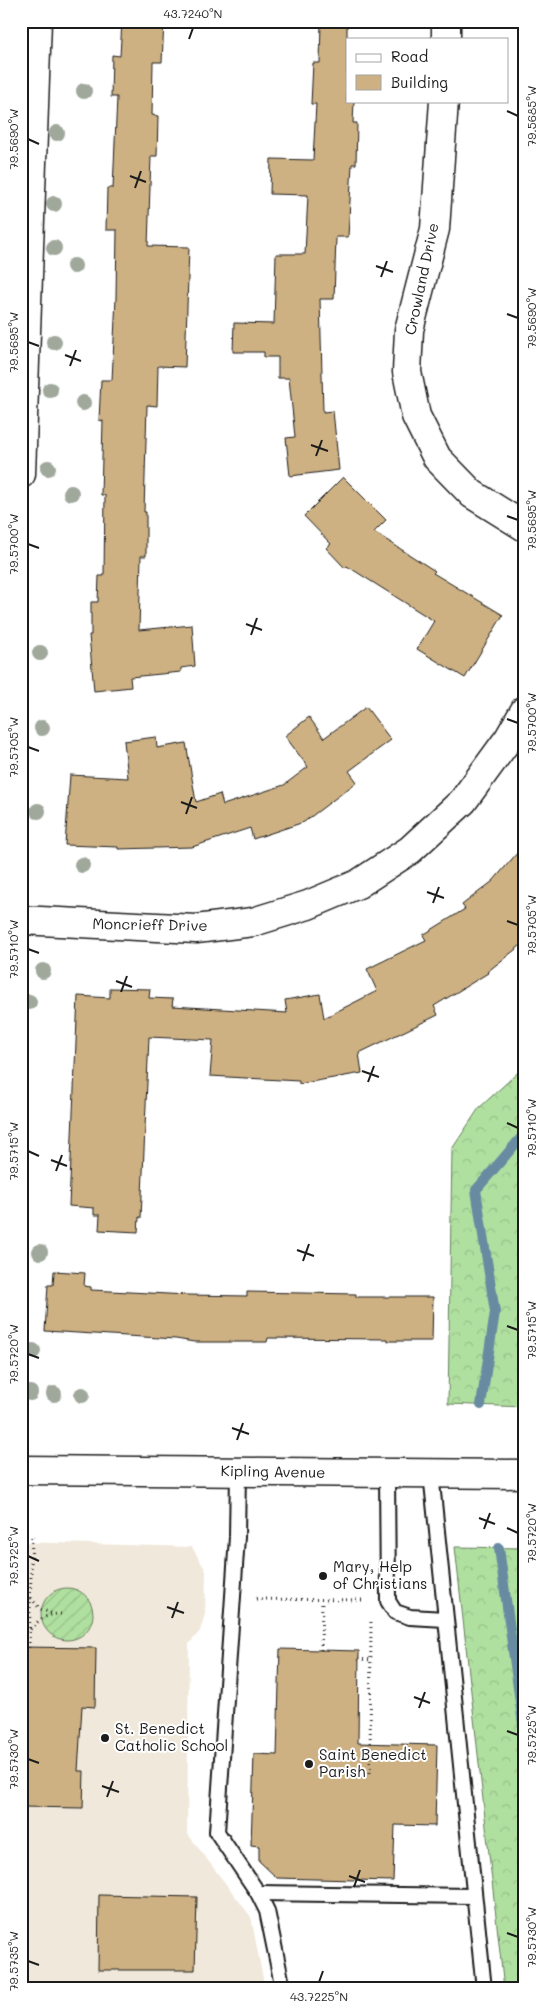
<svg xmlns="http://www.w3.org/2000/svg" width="546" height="2010" font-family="Mali,sans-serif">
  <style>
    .built { fill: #f0e8da }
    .forest { fill: url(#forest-crowns); stroke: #667e5e }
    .garden { fill: url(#garden-furrows); stroke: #667e5e }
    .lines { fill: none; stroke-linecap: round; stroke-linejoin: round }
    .stream { stroke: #698ba2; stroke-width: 10 }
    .building { fill: #ceb183; stroke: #1c1c1c }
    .lane-casing { stroke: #1c1c1c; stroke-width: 18 }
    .street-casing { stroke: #1c1c1c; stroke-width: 31 }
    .secondary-casing { stroke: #1c1c1c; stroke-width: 31 }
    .path { stroke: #1c1c1c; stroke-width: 3; stroke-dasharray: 1 4; stroke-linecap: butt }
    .lane { stroke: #fff; stroke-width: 14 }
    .street { stroke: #fff; stroke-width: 28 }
    .secondary { stroke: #fff; stroke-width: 28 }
    .tree { fill: #9fa89b }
    .ticks { fill: none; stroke: #1c1c1c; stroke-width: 2 }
    .poi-dot { fill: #1c1c1c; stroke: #fff; stroke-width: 2 }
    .labels { text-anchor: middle; stroke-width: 4; stroke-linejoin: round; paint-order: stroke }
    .street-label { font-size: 15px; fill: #1c1c1c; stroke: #fff }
    .poi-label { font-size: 15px; fill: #1c1c1c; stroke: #fff; text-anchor: start }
    .neatline { fill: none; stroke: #1c1c1c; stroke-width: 2 }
    .ticks-label { font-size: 12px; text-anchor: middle; fill: #1c1c1c }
  </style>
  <defs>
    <pattern id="forest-crowns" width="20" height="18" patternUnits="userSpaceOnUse" patternTransform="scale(1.25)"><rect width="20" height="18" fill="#b0e0a0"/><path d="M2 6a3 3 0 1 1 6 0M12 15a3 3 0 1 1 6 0" fill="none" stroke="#97c089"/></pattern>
    <pattern id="garden-furrows" width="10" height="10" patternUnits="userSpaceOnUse" patternTransform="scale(1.25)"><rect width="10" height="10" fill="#b0e0a0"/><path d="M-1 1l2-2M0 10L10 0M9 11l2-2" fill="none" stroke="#97c089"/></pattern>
  </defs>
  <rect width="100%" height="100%" fill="#fff"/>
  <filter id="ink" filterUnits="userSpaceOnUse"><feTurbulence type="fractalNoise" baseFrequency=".02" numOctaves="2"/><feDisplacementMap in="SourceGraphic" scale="10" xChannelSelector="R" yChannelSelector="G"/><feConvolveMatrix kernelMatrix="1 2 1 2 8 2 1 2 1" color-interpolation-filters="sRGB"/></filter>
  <g filter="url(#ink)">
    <path class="built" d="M21,1542L192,1547L206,1571L205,1614L200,1631L189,1644L187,1833L251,1917L265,1989H21Z"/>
    <g class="forest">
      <path d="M525,1066V1407L448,1404L452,1149L479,1108Z"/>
      <path d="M455,1547L525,1548V1989H504Z"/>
    </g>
    <circle class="garden" cx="67" cy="1614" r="26"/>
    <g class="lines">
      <g class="stream">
        <path d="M481,1405L495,1312L476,1190L525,1133"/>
        <path d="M499,1548L525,1739"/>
      </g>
    </g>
    <g class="building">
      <path d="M122,21H164L162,62H153L152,115L158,116L157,156H151L148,246L189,247L185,367L158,366L157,406L147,405L144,512H146V556H141L139,630L192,625L195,666L181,668V672L130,677L131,687L94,691L89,635H91V602H98L99,576H104L105,495H101L103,421L99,420L101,380H112L116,298L117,230H106L107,188H113L117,97H111L112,55L120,56Z"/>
      <path d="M321,21H347V101H354L353,123H357L356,164H352L348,237H336L334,299H320L323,412L333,411L339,470L290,476L286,438L295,437L289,378H278V357H264V352H233L234,323L274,324L276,254H305L308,195L270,194L271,159L313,160L316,104H311L313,63H320Z"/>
      <path d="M343,477L386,520L374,532L435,571L433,573L503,615L465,678L417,649L434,621L347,566L345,568L326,548L331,544L304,516Z"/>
      <path d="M366,707L391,740L349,771L357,782L304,822L253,839L250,828L192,847L118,849V847L65,845L70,775L128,778L124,741L156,737L157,748L186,743L196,802L220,794L223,805L284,785L308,767L285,736L309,717L324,738Z"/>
      <path d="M525,844V942L487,972L488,973L434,1006L438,1015L359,1053L362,1073L299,1084V1081L210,1076L213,1040L149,1037L141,1218L139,1217L138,1232L99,1230L100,1215H94V1208L69,1206L78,996L110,998V988L150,989L149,998L173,999L172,1006L287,1013L285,1000L320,994L324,1018L377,991L367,969L426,940L423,935L465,909L462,905L493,881Z"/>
      <path d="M54,1271L85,1273L84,1286L91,1287V1290L187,1295L247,1296V1292L356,1294V1297H433L432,1341H388V1339L268,1338L267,1342H194L176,1339L45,1331L48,1285H53Z"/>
      <path d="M21,1647L96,1648L95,1707L82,1706L78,1771H84L83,1808L21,1807Z"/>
      <path d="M280,1649L359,1651L358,1743L437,1745L435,1826L395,1825L393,1881L277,1878L259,1861V1846L251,1845L254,1754L277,1755Z"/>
      <path d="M99,1895L197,1897L195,1970H98Z"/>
    </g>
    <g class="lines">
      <defs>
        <g id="lane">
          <path d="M238,1472L237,1537L217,1832L258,1893L267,1911L283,1989"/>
          <path d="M387,1473L388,1601L395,1612L410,1617L445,1619"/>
          <path d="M431,1473L484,1989"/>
          <path d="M258,1893L473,1896"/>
        </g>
        <g id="street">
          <path d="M446,39V21"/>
          <path d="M444,101L435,229L409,330L407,372L416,416L437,458L472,494L525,527"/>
          <path d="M21,474L37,21"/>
          <path d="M21,920L196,929L253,922L308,905L358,884L410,850L463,801L509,738L525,710"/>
        </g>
        <path id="secondary" d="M21,1470L525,1474"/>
      </defs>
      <use href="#lane" class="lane-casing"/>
      <use href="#street" class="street-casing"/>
      <use href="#secondary" class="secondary-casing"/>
      <g class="path">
        <path d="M525,1279V1357"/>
        <path d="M525,1444V1435"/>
        <path d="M31,1598L40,1609L51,1613"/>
        <path d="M256,1599L365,1600"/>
        <path d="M21,1630L29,1631C39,1619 46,1614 61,1614"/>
        <path d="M29,1648L32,1534"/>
        <path d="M321,1650L322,1600"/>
        <path d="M358,1659L371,1660"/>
        <path d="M370,1773L371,1619"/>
      </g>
      <use href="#lane" class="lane"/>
      <use href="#street" class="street"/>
      <use href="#secondary" class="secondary"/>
    </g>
    <g class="tree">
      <circle cx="84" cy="91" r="8"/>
      <circle cx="57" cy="133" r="8"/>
      <circle cx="54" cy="204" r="8"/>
      <circle cx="54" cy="248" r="8"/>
      <circle cx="74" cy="266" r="8"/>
      <circle cx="54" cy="342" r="8"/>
      <circle cx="50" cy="390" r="8"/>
      <circle cx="83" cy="403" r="8"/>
      <circle cx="48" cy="468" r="8"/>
      <circle cx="71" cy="493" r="8"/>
      <circle cx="40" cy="653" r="8"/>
      <circle cx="42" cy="728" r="8"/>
      <circle cx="38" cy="811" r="8"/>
      <circle cx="82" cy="865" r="8"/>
      <circle cx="43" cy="971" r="8"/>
      <circle cx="29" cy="1002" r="8"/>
      <circle cx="40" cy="1252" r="8"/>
      <circle cx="33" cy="1351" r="8"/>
      <circle cx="30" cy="1393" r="8"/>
      <circle cx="54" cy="1394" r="8"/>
      <circle cx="82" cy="1395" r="8"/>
    </g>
  </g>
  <path class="ticks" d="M189,39L193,28M507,111L518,116M28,139L39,144M130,176L146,182M135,188L141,171M376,266L393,272M381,277L387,261M507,314L518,318M28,342L39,346M65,355L81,361M70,366L76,350M311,445L328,451M316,456L322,440M507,516L518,520M28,544L39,548M246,624L262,630M251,635L257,618M507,719L518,723M28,747L39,751M181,802L197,808M186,814L192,797M427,892L444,898M433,903L439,887M507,921L518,925M28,949L39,953M116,981L132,987M121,992L127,976M362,1071L379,1077M368,1082L374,1066M507,1123L518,1128M28,1151L39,1156M51,1160L67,1166M56,1171L62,1155M297,1250L314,1256M303,1261L309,1244M507,1326L518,1330M28,1354L39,1358M232,1428L249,1434M237,1440L243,1423M479,1518L495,1524M507,1528L518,1533M484,1529L490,1513M28,1556L39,1561M167,1607L184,1613M172,1618L178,1602M414,1697L430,1703M419,1708L425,1692M507,1731L518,1735M28,1759L39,1763M102,1786L119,1792M107,1797L113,1781M349,1876L365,1882M354,1887L360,1870M507,1933L518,1937M28,1961L39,1965M319,1982L323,1971"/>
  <g class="poi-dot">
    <circle cx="323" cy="1576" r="5"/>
    <circle cx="105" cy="1738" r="5"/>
    <circle cx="309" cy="1764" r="5"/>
  </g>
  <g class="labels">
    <g class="street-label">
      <text transform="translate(422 279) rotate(-78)" y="5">Crowland Drive</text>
      <text transform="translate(150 925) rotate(1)" y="5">Moncrieff Drive</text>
      <text transform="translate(273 1472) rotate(1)" y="5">Kipling Avenue</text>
    </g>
    <g class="poi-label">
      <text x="333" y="1572">Mary, Help<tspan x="333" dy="17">of Christians</tspan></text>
      <text x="115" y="1734">St. Benedict<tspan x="115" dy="17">Catholic School</tspan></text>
      <text x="319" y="1760">Saint Benedict<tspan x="319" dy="17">Parish</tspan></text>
    </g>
  </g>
  <rect width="546" height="2010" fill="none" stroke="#fff" stroke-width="55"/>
  <rect x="346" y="38" width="162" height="65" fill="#ffffff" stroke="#a4a4a4"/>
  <rect x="356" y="54" width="25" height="8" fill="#ffffff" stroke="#a4a4a4"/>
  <text x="391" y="62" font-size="15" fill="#1c1c1c">Road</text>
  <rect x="356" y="75" width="25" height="15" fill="#ceb183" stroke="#a4a4a4"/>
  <text x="391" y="88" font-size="15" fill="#1c1c1c">Building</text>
  <rect x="28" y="28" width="490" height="1954" class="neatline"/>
  <g class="ticks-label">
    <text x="193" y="18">43.7240°N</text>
    <text transform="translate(532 116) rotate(-90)" y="4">79.5685°W</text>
    <text transform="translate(14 139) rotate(-90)" y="4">79.5690°W</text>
    <text transform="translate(532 318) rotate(-90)" y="4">79.5690°W</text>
    <text transform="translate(14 342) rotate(-90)" y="4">79.5695°W</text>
    <text transform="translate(532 520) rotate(-90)" y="4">79.5695°W</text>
    <text transform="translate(14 544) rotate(-90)" y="4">79.5700°W</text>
    <text transform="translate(532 723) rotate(-90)" y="4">79.5700°W</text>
    <text transform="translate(14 747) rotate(-90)" y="4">79.5705°W</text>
    <text transform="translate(532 925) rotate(-90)" y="4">79.5705°W</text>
    <text transform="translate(14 949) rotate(-90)" y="4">79.5710°W</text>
    <text transform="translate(532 1128) rotate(-90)" y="4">79.5710°W</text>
    <text transform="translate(14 1151) rotate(-90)" y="4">79.5715°W</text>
    <text transform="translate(532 1330) rotate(-90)" y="4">79.5715°W</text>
    <text transform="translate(14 1354) rotate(-90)" y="4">79.5720°W</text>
    <text transform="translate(532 1533) rotate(-90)" y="4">79.5720°W</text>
    <text transform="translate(14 1556) rotate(-90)" y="4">79.5725°W</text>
    <text transform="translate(532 1735) rotate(-90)" y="4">79.5725°W</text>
    <text transform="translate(14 1759) rotate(-90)" y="4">79.5730°W</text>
    <text transform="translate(532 1937) rotate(-90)" y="4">79.5730°W</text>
    <text transform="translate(14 1961) rotate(-90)" y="4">79.5735°W</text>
    <text x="319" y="2001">43.7225°N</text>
  </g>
</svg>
